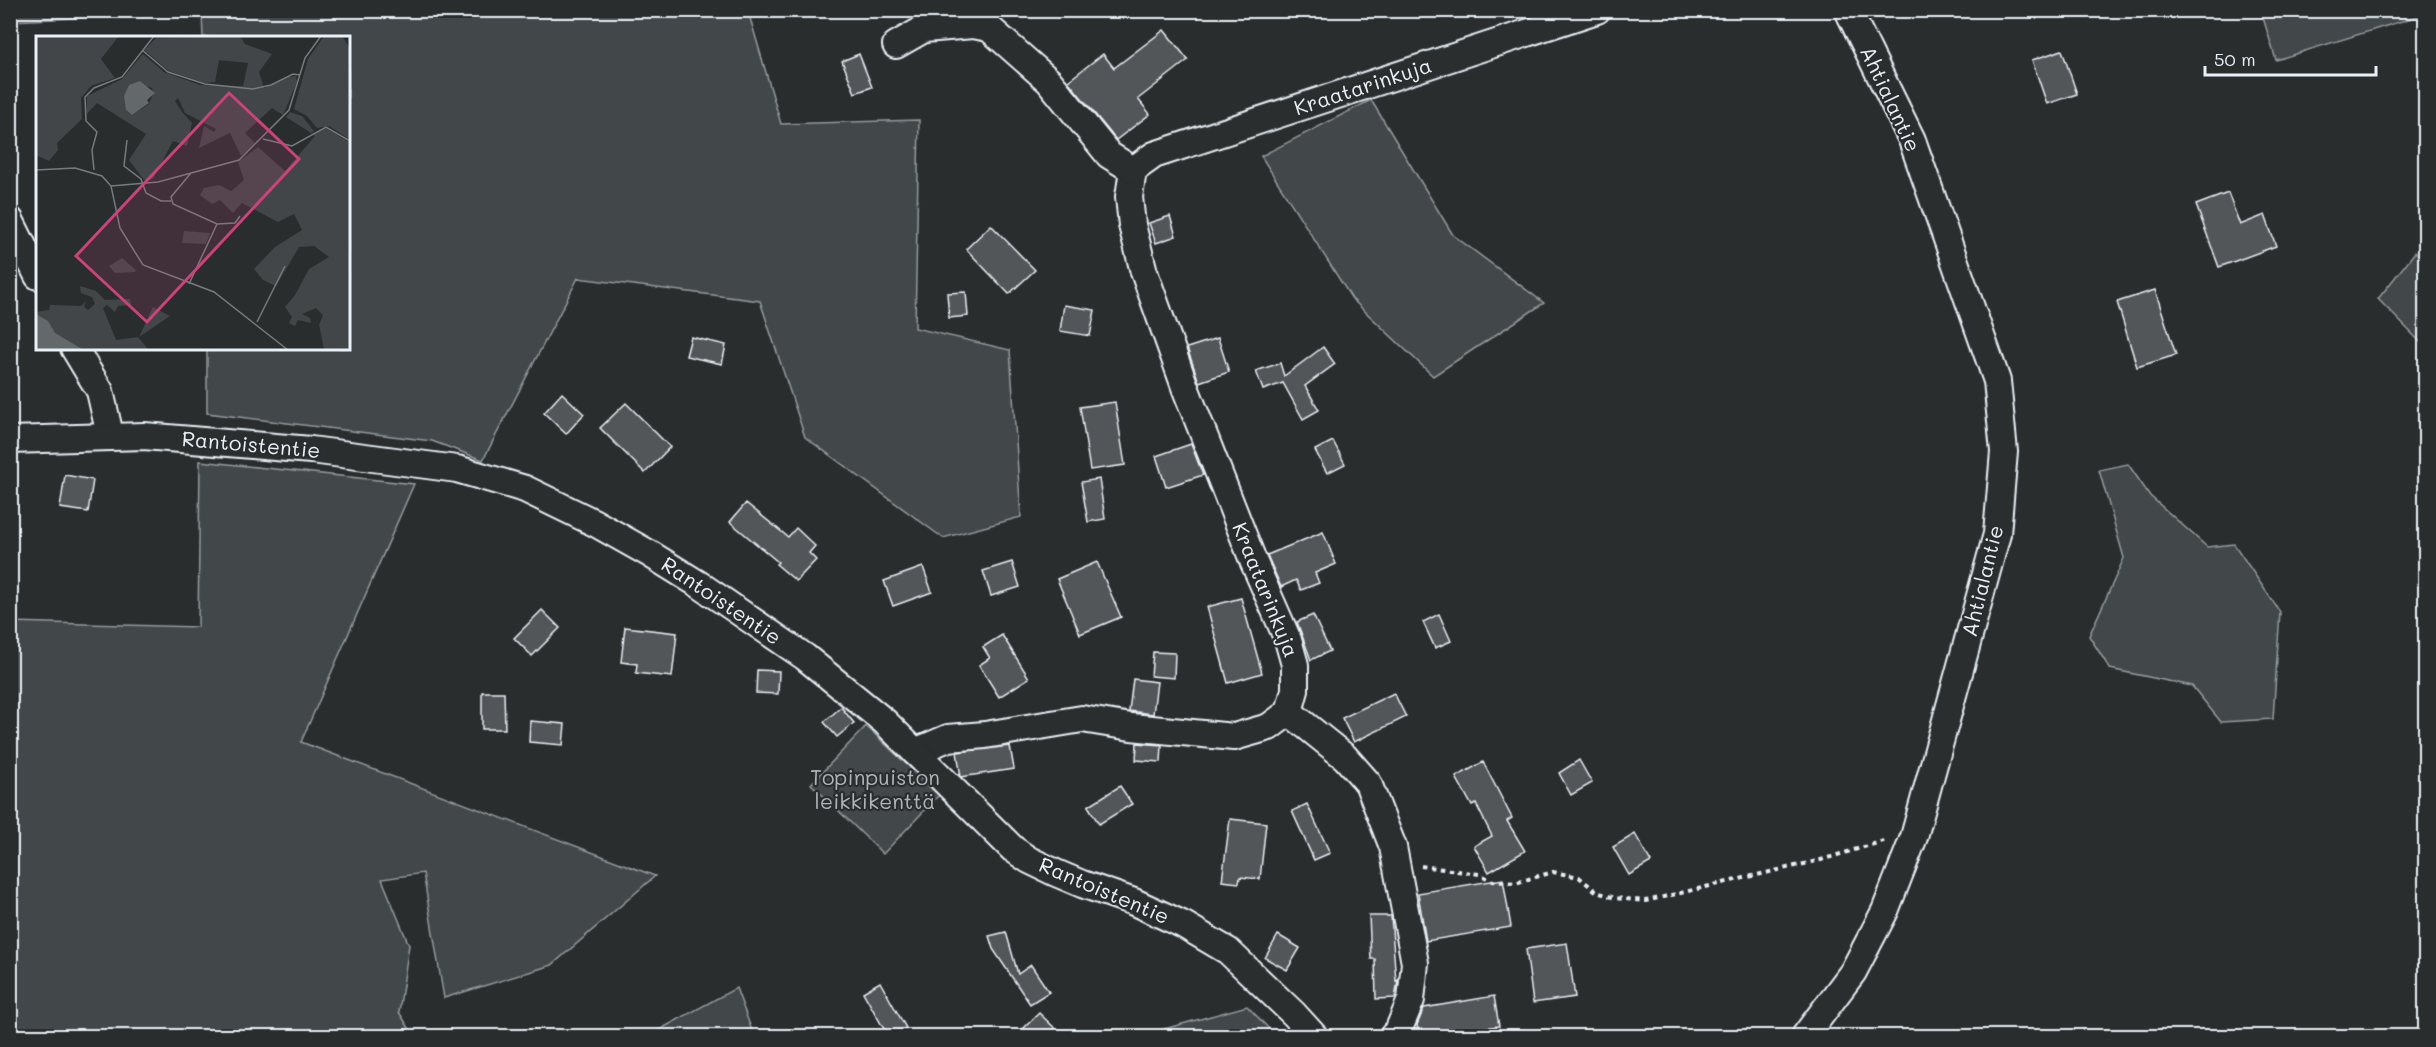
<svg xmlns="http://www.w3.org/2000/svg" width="2436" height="1047" font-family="Mali,sans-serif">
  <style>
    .green { fill: #424648; stroke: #959ca0; stroke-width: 1.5 }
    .building { fill: #535759; stroke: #e8f1f8; stroke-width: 1.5 }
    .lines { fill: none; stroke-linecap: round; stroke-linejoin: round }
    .minor-casing { stroke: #e8f1f8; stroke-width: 30 }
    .path { stroke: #e8f1f8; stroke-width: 4; stroke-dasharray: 4.5 4.5; stroke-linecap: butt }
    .minor { stroke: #2a2d2e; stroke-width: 26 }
    .labels { text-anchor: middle; stroke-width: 4.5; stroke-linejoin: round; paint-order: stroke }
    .street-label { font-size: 21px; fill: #e8f1f8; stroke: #2a2d2e }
    .park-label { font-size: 21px; fill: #aeb5ba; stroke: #2a2d2e }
    .inset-road { fill: none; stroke: #767b7f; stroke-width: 1.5 }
    .view { fill: #ca437a; fill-opacity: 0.15; stroke: #ca437a; stroke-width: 3 }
    .inset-edge { fill: none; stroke: #e8f1f8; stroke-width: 3 }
  </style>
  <rect width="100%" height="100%" fill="#2a2d2e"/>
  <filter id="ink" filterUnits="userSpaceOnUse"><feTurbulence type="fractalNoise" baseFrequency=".0167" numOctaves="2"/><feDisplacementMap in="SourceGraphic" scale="12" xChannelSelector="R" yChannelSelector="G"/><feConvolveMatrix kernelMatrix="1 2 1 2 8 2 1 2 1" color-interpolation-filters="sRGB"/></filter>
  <g filter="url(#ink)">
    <g class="green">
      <path d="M2425,10V14L2276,60L2261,11Z"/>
      <path d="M10,11H748L781,124L919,120L915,328L1010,350L1021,517L943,538L805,437L760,301L578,278L483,460L432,441L207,413V348H348V38L203,37L202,12L11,21Z"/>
      <path d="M1371,100L1453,235L1544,303L1433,376L1352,299L1261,156Z"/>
      <path d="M2415,252L2425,261V347L2378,299Z"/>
      <path d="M200,461L414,484L301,742L655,876L552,965L444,998L423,873L382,879L409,945L399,1012L414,1036H11V622L198,627Z"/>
      <path d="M2128,464L2150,496L2207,547L2234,544L2280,612L2273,719L2221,722L2192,686L2110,669L2089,636L2124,558L2099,470Z"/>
      <path d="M866,726L939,795L883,854L811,784Z"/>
      <path d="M736,988L754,1036H648Z"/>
      <path d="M1247,1006L1276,1036H1139Z"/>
    </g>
    <g class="building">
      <path d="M1164,30L1188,60L1138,99L1150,114L1116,140L1068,81L1103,54L1114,68Z"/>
      <path d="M2062,50L2077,94L2047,104L2032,60Z"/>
      <path d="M859,54L872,87L855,93L842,61Z"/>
      <path d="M2228,193L2240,225L2265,215L2276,246L2219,267L2196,205Z"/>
      <path d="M1170,216L1176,236L1156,243L1149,223Z"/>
      <path d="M991,225L1035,270L1009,294L966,249Z"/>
      <path d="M2155,290L2176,355L2137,367L2117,302Z"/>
      <path d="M966,292L968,316L949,318L947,293Z"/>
      <path d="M1064,305L1095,310L1090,336L1060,331Z"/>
      <path d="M691,337L726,345L722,364L686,356Z"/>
      <path d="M1218,338L1229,372L1199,382L1187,348Z"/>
      <path d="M1323,347L1335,364L1305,386L1319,410L1303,419L1283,383L1263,390L1256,371L1280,363L1284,376Z"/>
      <path d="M562,393L584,414L566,434L544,413Z"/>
      <path d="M1115,402L1125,465L1090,470L1080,407Z"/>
      <path d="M626,403L670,447L645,473L600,428Z"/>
      <path d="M1333,441L1345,464L1327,473L1315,450Z"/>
      <path d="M1191,444L1203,475L1166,487L1156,456Z"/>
      <path d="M65,475L93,480L88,512L60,508Z"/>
      <path d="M1099,479L1105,519L1088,522L1081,482Z"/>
      <path d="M746,503L788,537L796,528L815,546L809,553L816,560L796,581L776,564L778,562L730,522Z"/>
      <path d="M1323,532L1336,564L1315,573L1319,583L1301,590L1296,580L1281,587L1267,555Z"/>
      <path d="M1012,562L1020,587L991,596L983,571Z"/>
      <path d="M1097,562L1121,617L1080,634L1057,579Z"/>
      <path d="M923,567L932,592L893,606L884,581Z"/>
      <path d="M1241,598L1262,673L1228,683L1207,607Z"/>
      <path d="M542,610L560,628L532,656L514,638Z"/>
      <path d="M1439,614L1451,641L1435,648L1423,622Z"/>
      <path d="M1313,615L1330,651L1311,660L1297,622Z"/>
      <path d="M625,627L677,633L672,677L636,673L637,664L621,662Z"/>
      <path d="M1002,635L1029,678L999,697L979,665L990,658L983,647Z"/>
      <path d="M1153,652L1175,653L1174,678L1151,676Z"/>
      <path d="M757,670L779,671L778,694L756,693Z"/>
      <path d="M1133,679L1157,682L1153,714L1129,711Z"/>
      <path d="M482,692H504L505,729H482Z"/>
      <path d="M1394,693L1406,717L1354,742L1342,718Z"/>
      <path d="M841,707L854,723L837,737L824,722Z"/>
      <path d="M530,721L565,724L563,745L529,742Z"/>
      <path d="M1137,743L1162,745L1161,762L1136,760Z"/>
      <path d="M1010,746L1014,769L961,777L957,752Z"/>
      <path d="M1579,760L1592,783L1571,795L1559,773Z"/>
      <path d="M1483,762L1512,818L1507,821L1525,851L1489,872L1474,846L1492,836L1476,804L1472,806L1456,777Z"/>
      <path d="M1120,786L1132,804L1099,824L1088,806Z"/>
      <path d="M1307,804L1330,853L1314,860L1292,811Z"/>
      <path d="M1230,819L1266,823L1260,879L1240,877L1239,883L1222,881Z"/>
      <path d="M1635,834L1651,862L1629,875L1613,847Z"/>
      <path d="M1503,879L1511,927L1426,941L1418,893Z"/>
      <path d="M1369,916H1391L1396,981L1398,980L1395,998L1376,999L1375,959H1371Z"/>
      <path d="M1006,932L1018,974L1031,965L1049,992L1030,1004L993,949L989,936Z"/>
      <path d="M1278,935L1300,948L1287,970L1265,958Z"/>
      <path d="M1567,943L1575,997L1533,1003L1526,949Z"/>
      <path d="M880,982L906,1028L890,1036H888L863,992Z"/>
      <path d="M1494,996L1499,1026L1419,1036L1417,1025L1424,1008Z"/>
      <path d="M1039,1013L1063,1036H1016Z"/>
    </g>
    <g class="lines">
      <defs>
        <g id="minor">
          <path d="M896,45L924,29L973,25L989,28L1049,81L1109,155L1133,170L1129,197L1132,225L1144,272L1185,387L1254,563L1288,640L1295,665V690L1289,712L1269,727L1234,737L1131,727L1082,719L985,735L948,738L915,752"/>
          <path d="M1133,170L1154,155L1597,10"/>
          <path d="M10,220L38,276"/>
          <path d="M74,348L100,391L110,435"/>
          <path d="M10,440L144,436L311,450L457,469L525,489L595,523L650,554L700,585L805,657L885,722L1013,849L1029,860L1056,873L1082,884L1134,902L1184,925L1228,951L1294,1014L1314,1036"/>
          <path d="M1289,712L1345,757L1368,783L1393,847L1415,963L1411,1000L1398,1031L1393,1036"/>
          <path d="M1805,1036L1853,972L1885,911L1914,837L1997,534L2004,452L1997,381L1912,140L1848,10"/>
        </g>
      </defs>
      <use href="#minor" class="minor-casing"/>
      <path class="path" d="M1421,866L1479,874L1493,881L1515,883L1553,872L1579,877L1597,892L1615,898L1646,901L1821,860L1887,840"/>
      <use href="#minor" class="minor"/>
    </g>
  </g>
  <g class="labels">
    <g class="street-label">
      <text transform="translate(1363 87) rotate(-18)" y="7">Kraatarinkuja</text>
      <text transform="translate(1890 99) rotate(65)" y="7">Ahtialantie</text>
      <text transform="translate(251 445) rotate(5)" y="7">Rantoistentie</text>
      <text transform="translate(1983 581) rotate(-76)" y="7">Ahtialantie</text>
      <text transform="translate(1265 590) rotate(68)" y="7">Kraatarinkuja</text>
      <text transform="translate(721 601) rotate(34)" y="7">Rantoistentie</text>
      <text transform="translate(1104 891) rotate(23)" y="7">Rantoistentie</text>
    </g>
    <g class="park-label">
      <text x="875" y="785">Topinpuiston<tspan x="875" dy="24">leikkikenttä</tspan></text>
    </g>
  </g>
  <g transform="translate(36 36)">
    <rect width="314" height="314" fill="#2a2d2e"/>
    <path d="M0,0H83L65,23L79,42L55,50L45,62L46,83L21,107L22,114L13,125L0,119ZM204,0L209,8L236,18L223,36L228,52L253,41L260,40L261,46L247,79L236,72L209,97L219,107L205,120L194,97L163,112L168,90L178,96L180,93L149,77L142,62L139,65L146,76L156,87L151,110L137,105L117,143L108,144L93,124L110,98L61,67L50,79L51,60L86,43L107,18L128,36L164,49L207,50L212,27L183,24L179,46L169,47L133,35L108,14L120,2ZM104,48L116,52L117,58L113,68L96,79L90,74L93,49ZM288,0H306L313,11V103L293,90L281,92L271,80L258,73L272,23ZM254,76L266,80L278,95L275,97L250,81ZM290,92L313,106V313H288L283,289L287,279L280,272L266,278L274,282L275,287L262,284L259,290L253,287L256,281L249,271L259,259L273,233L293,221L278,210L263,211L240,250L227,244L218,233L239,211L266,194L258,178L242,186L206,167L197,177L184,164L176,168L164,159L168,152L183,149L195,155L208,144L202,126L222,111L249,135L279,100L276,98ZM148,195L174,197L170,208L146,207ZM86,222L100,234L99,236L79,237L73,230ZM44,250L60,255L69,264L94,263L95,269L82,270L79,276L71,269L67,272L80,304L102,301L112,313L0,314V276L13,274L14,269L45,270L50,265L48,271L52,274L59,268L56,261L45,257ZM117,271L134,280L103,301Z" fill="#424648" fill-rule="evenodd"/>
    <path d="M104,45L119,57L111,64L113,67L96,79L90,74L88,60L93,49ZM0,278L12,285L19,297L46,313H0Z" fill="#63686b"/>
    <path class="inset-road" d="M106,14L132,36L169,48L217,53L235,49L257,38L264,39M227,103L256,110L290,91L314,105M91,104L88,130L105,143L110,157L125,165H135M0,134L39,132L66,140L75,150L84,192L107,229L178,256L252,314M58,134L56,114L61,96L50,85L49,61L58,52L86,41L118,0M155,137L135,161L137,168L181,188L199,187L204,180M75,150L122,146L203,124L253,74L269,22L285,0M153,248L181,188M221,286L249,230"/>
    <path class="view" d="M193,57L263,123L111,286L40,220Z"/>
    <rect width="314" height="314" class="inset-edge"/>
  </g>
  <rect width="2436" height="1047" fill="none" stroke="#2a2d2e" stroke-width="36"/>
  <rect x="18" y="18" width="2400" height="1011" fill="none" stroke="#e8f1f8" stroke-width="2" filter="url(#ink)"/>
  <path d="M2205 66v9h171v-9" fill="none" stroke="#e8f1f8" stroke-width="3"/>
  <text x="2214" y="66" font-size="18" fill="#e8f1f8" stroke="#2a2d2e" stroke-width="4.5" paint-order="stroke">50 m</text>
</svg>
